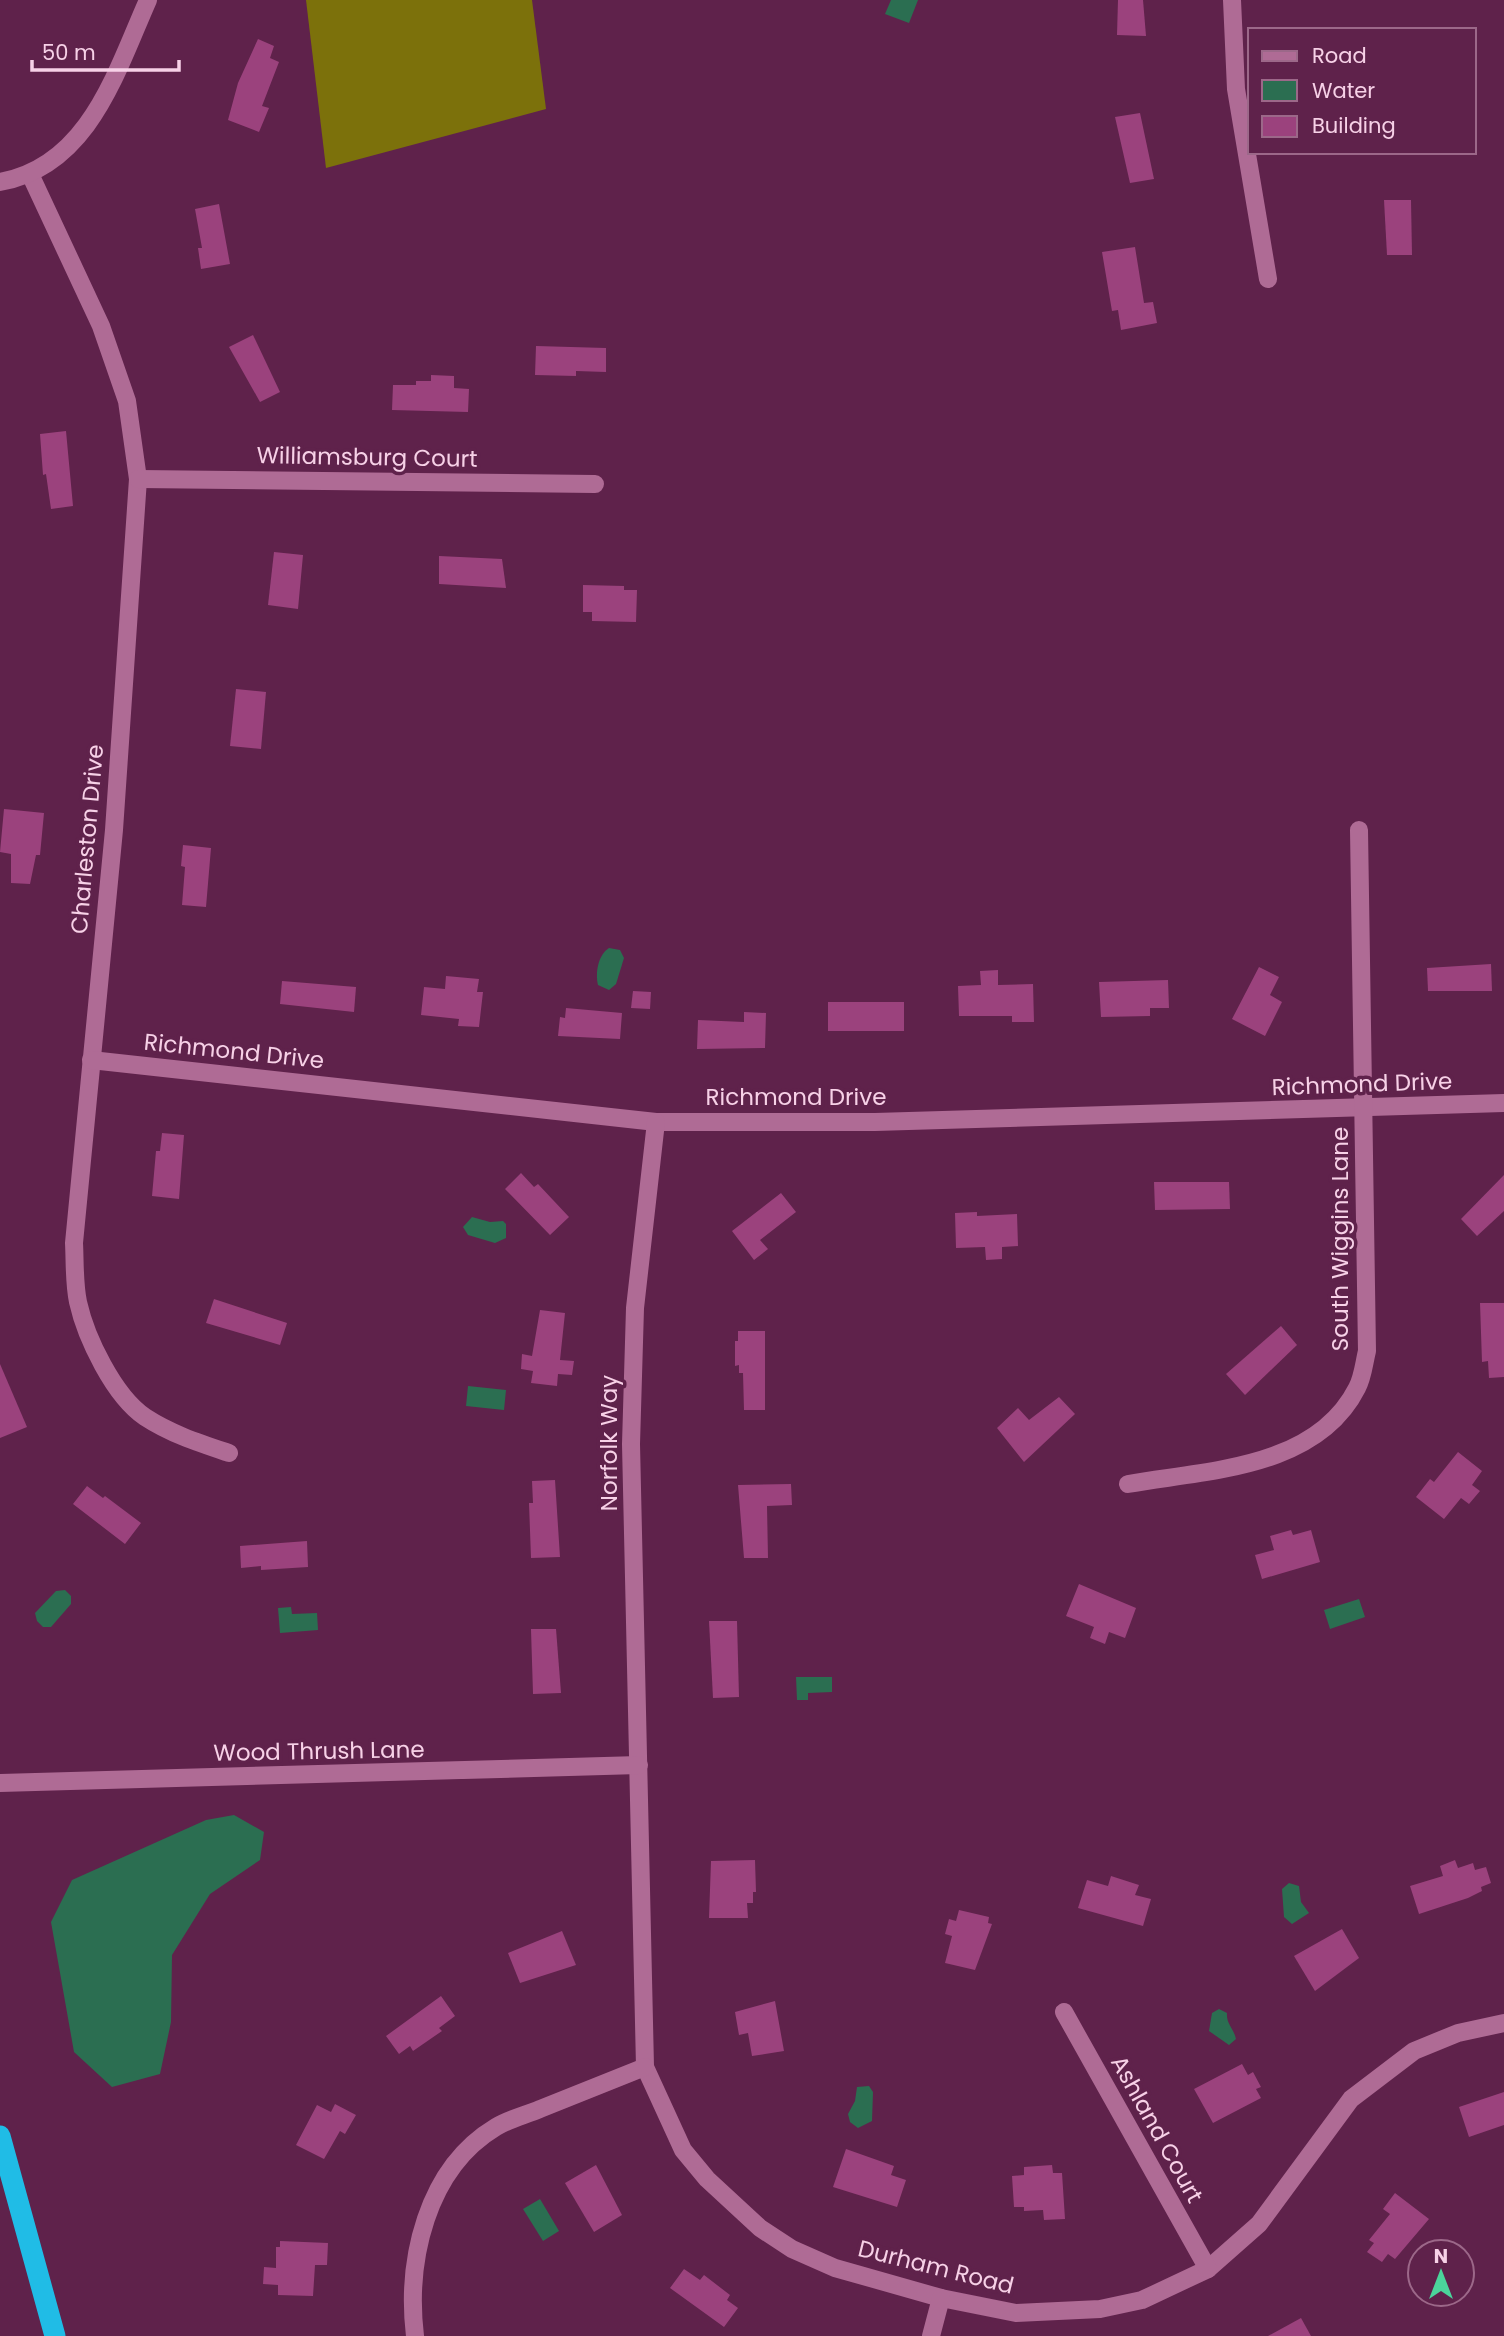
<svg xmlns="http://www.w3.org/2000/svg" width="1504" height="2336" font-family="Poppins,sans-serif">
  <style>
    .forest { fill: #7c710b }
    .water { fill: #2b6e51 }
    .building { fill: #9b427d }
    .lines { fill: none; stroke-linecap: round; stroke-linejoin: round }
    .street { stroke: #af6b95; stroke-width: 18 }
    .highway { stroke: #20bce6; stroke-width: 21 }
    .labels { text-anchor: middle; stroke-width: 7; stroke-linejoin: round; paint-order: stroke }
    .street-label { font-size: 23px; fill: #f7d1e7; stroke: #5f224b }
  </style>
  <rect width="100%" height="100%" fill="#5f224b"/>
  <path class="forest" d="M306,0H532L546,109L326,168Z"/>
  <g class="water">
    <path d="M891,0H918L909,23L885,14Z"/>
    <path d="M609,948L620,950L624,958L616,984L609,990L598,985C595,973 598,955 609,948Z"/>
    <path d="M472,1217L490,1222L503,1221L506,1224V1238L495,1243L468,1235L463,1227Z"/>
    <path d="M468,1386L506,1390L504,1410L466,1406Z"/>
    <path d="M65,1590L71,1596V1604L51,1627H43L37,1621L35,1613L56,1591Z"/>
    <path d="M1359,1599L1365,1617L1330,1629L1324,1610Z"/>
    <path d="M291,1607L292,1614L317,1613L318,1630L280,1633L278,1608Z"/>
    <path d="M796,1677H832V1692L808,1693V1700H797Z"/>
    <path d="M234,1815L264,1832L260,1860L210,1894L172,1955L171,2022L160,2074L112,2087L74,2052L51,1922L72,1880L206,1820Z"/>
    <path d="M1289,1883L1299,1886L1301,1902L1309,1913L1292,1924L1284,1917L1282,1889Z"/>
    <path d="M1219,2009L1227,2013C1226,2024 1234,2029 1236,2039L1229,2045L1209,2031L1212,2013Z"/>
    <path d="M869,2086L873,2092L872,2121L858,2128L850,2122L848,2114L855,2101L857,2087Z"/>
    <path d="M540,2199L559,2231L543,2241L523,2209Z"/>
  </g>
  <g class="building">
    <path d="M1118,0H1143L1146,36L1117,35Z"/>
    <path d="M258,39L274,46L270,58L279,62L262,106L269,108L259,132L228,120L238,83Z"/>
    <path d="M1140,113L1154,179L1130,183L1115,117Z"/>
    <path d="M1384,200H1411L1412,255H1387Z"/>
    <path d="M219,204L230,264L201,269L198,248H202L195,209Z"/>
    <path d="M1135,247L1144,303L1153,302L1157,323L1121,330L1118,310L1112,311L1102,252Z"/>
    <path d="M253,335L280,392L260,402L229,347Z"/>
    <path d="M536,346L606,348V372L576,371V376L535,375Z"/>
    <path d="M431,375L454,376V388L469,389L468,412L392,410L393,385H416V381H431Z"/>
    <path d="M66,431L73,506L51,509L46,474L43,475L40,434Z"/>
    <path d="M274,552L303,555L298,609L268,605Z"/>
    <path d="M439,556L502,559L506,588L439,584Z"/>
    <path d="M583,585L624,586V590H637L636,622L592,621V612H583Z"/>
    <path d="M236,689L266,692L261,749L230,746Z"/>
    <path d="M4,809L44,813L40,855H36L30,884L11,883V854L0,852Z"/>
    <path d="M183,845L211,848L206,907L182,905L185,867L181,866Z"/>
    <path d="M1491,964L1492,991H1428L1427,968Z"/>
    <path d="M1259,967L1279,977L1270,995L1282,1002L1265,1036L1232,1019Z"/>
    <path d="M998,970V985L1033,984L1034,1022H1012V1016H959L958,986L981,985L980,971Z"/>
    <path d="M446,976L479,979L477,992H483L479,1027L458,1026L459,1019L421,1015L424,987L445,989Z"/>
    <path d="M1168,980L1169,1008H1150V1016L1101,1017L1099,982Z"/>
    <path d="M282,981L356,987L354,1012L280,1004Z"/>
    <path d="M633,991L651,992L650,1009L631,1008Z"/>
    <rect x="828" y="1002" width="76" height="29"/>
    <path d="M566,1008L622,1013L620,1039L558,1036L560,1017L565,1018Z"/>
    <path d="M744,1012L766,1013L765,1048L697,1049L698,1020L744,1022Z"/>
    <path d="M162,1133L184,1135L179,1199L152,1196L156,1151H160Z"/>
    <path d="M521,1173L534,1187L538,1184L569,1217L550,1235L505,1189Z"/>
    <path d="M1504,1175V1211L1477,1236L1461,1219Z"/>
    <path d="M1154,1182H1229L1230,1209L1155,1210Z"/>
    <path d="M781,1193L796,1212L760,1240L768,1249L754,1260L732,1231Z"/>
    <path d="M977,1212V1216L1017,1214L1018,1246L1002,1247V1259L986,1260L985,1247L956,1248L955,1213Z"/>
    <path d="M214,1299L287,1323L280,1345L206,1323Z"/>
    <path d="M1480,1303H1504V1377L1489,1378L1488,1361L1482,1362Z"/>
    <path d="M540,1310L565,1313L560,1360L574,1361L572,1375L558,1374L557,1386L531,1383L533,1371L521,1369L522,1354L532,1356Z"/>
    <path d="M1281,1326L1297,1345L1245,1395L1226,1374Z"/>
    <path d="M738,1331H765V1410H744L743,1373H739V1365L735,1366V1341H738Z"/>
    <path d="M0,1364L27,1427L0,1438Z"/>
    <path d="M1059,1397L1075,1414L1024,1462L997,1428L1018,1408L1029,1420Z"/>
    <path d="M1458,1452L1482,1471L1472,1485L1480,1491L1469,1504L1461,1498L1444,1519L1416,1497L1430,1479L1434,1482Z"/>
    <path d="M555,1480L560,1557L531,1558L529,1503H533L532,1481Z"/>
    <path d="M791,1484L792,1505L767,1506L768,1558H744L738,1485Z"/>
    <path d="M87,1486L103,1498L105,1496L141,1523L125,1544L73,1504Z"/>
    <path d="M1291,1530L1293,1535L1311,1530L1320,1562L1262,1579L1255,1555L1274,1550L1270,1536Z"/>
    <path d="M307,1541L308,1567L261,1570V1566L241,1568L240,1546Z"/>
    <path d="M1079,1584L1136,1608L1125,1638L1109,1632L1105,1644L1090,1638L1094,1627L1066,1616Z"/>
    <path d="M709,1621H737L739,1697L713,1698Z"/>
    <path d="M531,1629H556L561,1693L533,1694Z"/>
    <path d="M755,1860L756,1892H753V1903H747L748,1918H709L711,1861Z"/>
    <path d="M1455,1860L1458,1868L1473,1863L1475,1870L1486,1867L1491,1883L1481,1887L1482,1891L1468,1898L1419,1914L1410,1886L1443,1876L1440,1866Z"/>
    <path d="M1111,1876L1139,1885L1135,1895L1151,1899L1143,1926L1078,1908L1087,1880L1108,1886Z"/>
    <path d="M959,1910L989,1917L988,1923L992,1924L975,1970L945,1963L952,1936L945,1934L949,1919L956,1921Z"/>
    <path d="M1342,1929L1359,1958L1315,1991L1294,1956Z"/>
    <path d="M562,1931L576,1965L520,1983L508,1953Z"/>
    <path d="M441,1996L455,2016L439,2028L442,2031L413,2051L410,2046L399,2054L386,2036Z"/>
    <path d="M775,2001L784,2051L752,2056L748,2033L739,2035L735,2012Z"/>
    <path d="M1242,2064L1248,2075L1253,2072L1261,2087L1256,2089L1261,2098L1213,2123L1194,2089Z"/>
    <path d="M1504,2092V2125L1469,2137L1459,2107Z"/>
    <path d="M335,2104L356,2115L345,2134L340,2131L324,2159L296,2145L317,2105L331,2112Z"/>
    <path d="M846,2149L894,2166L891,2175L906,2180L897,2207L833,2187Z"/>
    <path d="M596,2165L622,2215L594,2232L565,2183Z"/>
    <path d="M1052,2165L1053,2173H1062L1065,2219L1044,2220L1043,2210L1024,2211V2207H1014L1012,2176L1024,2175V2167Z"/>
    <path d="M1395,2193L1429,2219L1395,2259L1388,2254L1382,2262L1367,2252L1374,2243L1369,2240L1390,2214L1383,2209Z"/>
    <path d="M280,2241L328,2243L327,2265H315L313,2296L278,2295V2285L263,2284L264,2267L276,2268V2247H280Z"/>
    <path d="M684,2269L700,2280L704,2275L730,2295L727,2300L738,2308L724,2327L670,2288Z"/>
    <path d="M1301,2318L1311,2336H1268Z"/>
  </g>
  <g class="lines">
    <g class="street">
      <path d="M1232,0L1236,89L1268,279"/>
      <path d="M30,174L101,326L127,401L138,479L114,830L74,1243C75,1262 74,1283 78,1302C86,1338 114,1396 145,1417C171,1434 199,1443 229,1453"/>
      <path d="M0,182C89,166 116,72 148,0"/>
      <path d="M138,479L595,484"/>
      <path d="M91,1060L656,1122H875L1504,1103"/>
      <path d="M656,1122L635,1308L631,1444L645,2067L683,2150L707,2179L760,2228L792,2249L835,2268L941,2298L1016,2313L1100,2309L1142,2300L1208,2269L1259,2224L1351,2099L1414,2051L1458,2033L1504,2023"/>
      <path d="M1128,1484C1207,1470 1316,1469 1357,1388C1363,1377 1364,1363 1367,1351L1359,830"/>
      <path d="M0,1783L639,1765"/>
      <path d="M1064,2012L1208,2269"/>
      <path d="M415,2336C406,2261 426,2169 496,2127C509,2119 526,2115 540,2109C575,2095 610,2081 645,2067"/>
      <path d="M931,2336L941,2298"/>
    </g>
    <path class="highway" d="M0,2136L55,2336"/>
  </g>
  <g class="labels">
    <g class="street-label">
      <text transform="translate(367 457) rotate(1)" y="8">Williamsburg Court</text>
      <text transform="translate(87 839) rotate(-85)" y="8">Charleston Drive</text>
      <text transform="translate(234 1051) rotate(6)" y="8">Richmond Drive</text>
      <text transform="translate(1362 1084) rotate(-2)" y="8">Richmond Drive</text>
      <text x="796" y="1105">Richmond Drive</text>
      <text transform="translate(1340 1239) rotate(-90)" y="8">South Wiggins Lane</text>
      <text transform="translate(609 1443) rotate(-90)" y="8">Norfolk Way</text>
      <text transform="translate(319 1751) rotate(-1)" y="8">Wood Thrush Lane</text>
      <text transform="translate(1157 2129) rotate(61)" y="8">Ashland Court</text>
      <text transform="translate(936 2267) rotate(14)" y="8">Durham Road</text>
    </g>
  </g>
  <rect x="1248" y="28" width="228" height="126" fill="#5f224b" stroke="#9c6889" stroke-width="2"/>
  <rect x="1262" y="51" width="35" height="10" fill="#af6b95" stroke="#9c6889" stroke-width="2"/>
  <text x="1312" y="63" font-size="21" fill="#f7d1e7">Road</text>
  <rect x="1262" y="80" width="35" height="21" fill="#2b6e51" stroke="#9c6889" stroke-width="2"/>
  <text x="1312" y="98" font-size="21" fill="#f7d1e7">Water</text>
  <rect x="1262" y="116" width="35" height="21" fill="#9b427d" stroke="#9c6889" stroke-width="2"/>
  <text x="1312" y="133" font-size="21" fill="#f7d1e7">Building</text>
  <g transform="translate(1441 2273)"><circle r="33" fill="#5f224b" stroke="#9c6889" stroke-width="2"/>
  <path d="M0-5L12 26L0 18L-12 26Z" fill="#4bd49b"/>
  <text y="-10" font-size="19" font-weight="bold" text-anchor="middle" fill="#f7d1e7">N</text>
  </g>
  <path d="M32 60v10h147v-10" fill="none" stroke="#f7d1e7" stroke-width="3.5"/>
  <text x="42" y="60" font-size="21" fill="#f7d1e7" stroke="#5f224b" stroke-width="5" paint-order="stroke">50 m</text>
</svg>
